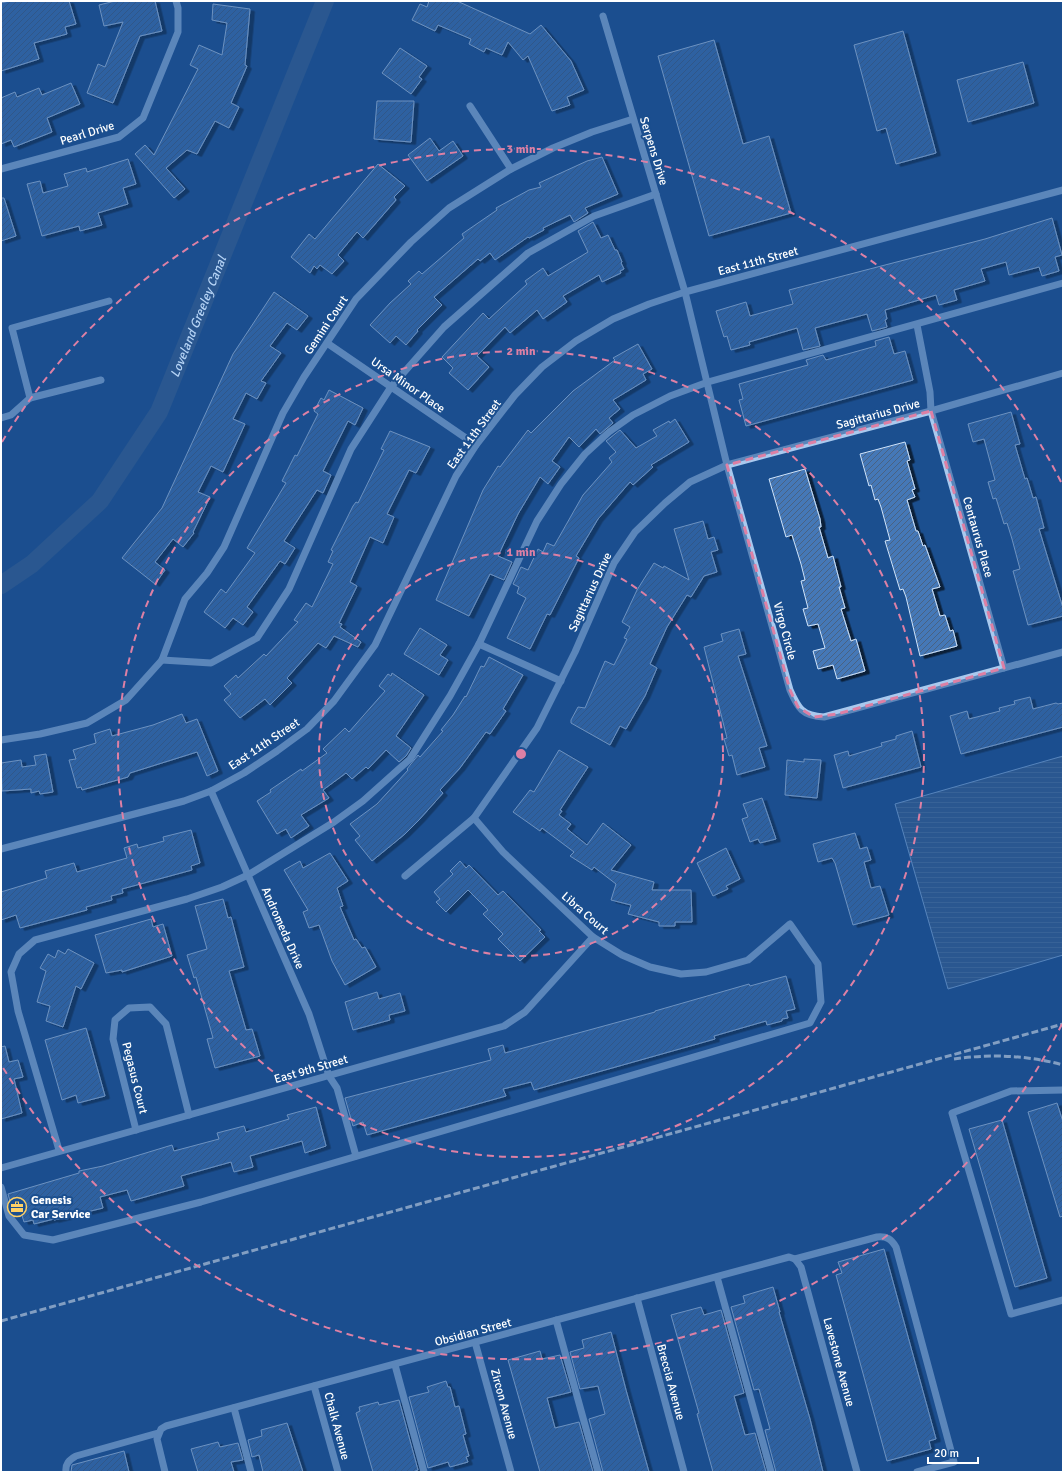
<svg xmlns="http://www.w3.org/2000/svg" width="1064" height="1473" font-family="Signika,sans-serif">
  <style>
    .water { fill: url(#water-rules); stroke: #9cc4f0 }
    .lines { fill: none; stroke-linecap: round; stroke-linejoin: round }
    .canal { stroke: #3c6290; stroke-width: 18 }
    .building { fill: url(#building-hatch); stroke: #cfe3fa; filter: url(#shadow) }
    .minor { stroke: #a9c9ee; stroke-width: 7 }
    .rail { stroke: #fff; stroke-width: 3; stroke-dasharray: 7 3; stroke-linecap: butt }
    .marked { fill: none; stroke: #dd80a5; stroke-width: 3; stroke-dasharray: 8 5; stroke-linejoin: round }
    .ring { fill: none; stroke: #dd80a5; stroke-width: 2; stroke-dasharray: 7 5 }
    .labels { text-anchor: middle; stroke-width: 4; stroke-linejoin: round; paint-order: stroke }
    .street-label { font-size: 12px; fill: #fff; stroke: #1b4f8f }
    .poi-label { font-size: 12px; font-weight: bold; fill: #fff; stroke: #1b4f8f; text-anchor: start }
    .water-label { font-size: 13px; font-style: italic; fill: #b5d3f5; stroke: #1b4f8f }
    .centre { fill: #dd80a5; stroke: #1b4f8f; stroke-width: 2 }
    .ring-label { font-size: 12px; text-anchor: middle; font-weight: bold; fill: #dd80a5; stroke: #1b4f8f; stroke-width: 4; stroke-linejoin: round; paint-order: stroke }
  </style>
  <defs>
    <pattern id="water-rules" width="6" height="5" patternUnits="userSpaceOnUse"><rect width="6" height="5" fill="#3c6290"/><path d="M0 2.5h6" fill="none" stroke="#597aa1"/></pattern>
    <pattern id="building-hatch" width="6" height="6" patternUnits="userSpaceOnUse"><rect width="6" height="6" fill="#4478b7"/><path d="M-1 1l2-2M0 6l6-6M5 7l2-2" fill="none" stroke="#486282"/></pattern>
    <filter id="shadow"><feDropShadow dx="4.5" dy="2.5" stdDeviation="0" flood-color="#0009"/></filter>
  </defs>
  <rect width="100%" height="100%" fill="#1b4f8f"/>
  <path class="water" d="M1063,756V955L948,989L895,804Z"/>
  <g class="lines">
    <path class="canal" id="s1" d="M1,585L32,564L100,501L159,412L325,1"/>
  </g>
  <g class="building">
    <path d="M9,1H69L76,24L65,27L67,34L34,43L39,59L1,71V3Z"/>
    <path d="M115,1H155L162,31L140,36L113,103L87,93L98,64L105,67L123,22L104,26L99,5Z"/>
    <path d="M429,1H457L530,34L541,25L571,61L584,90L567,97L570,105L552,111L528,56L523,60L508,42L502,55L486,48L484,52L469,44L471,39L438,25L435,31L412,20L420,4L427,7Z"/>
    <path d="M213,4L250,9L245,65L247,66L231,103L239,107L229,128L215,121L197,154L187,150L166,168L185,189L174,198L135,154L145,145L154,155L198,69L190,65L199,45L222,55L227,23L212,20Z"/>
    <path d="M903,31L936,153L896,164L886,128L877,131L854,45Z"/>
    <path d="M714,40L743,144L769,136L791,213L709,236L658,56Z"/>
    <path d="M400,48L427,66L419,77L422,79L411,94L382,73Z"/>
    <path d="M1023,62L1034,103L968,122L957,80Z"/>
    <path d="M71,83L80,104L47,118L52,132L14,147L11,140L1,144V98L15,92L17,97L39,88L42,95Z"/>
    <path d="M377,101H414L411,142L374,139Z"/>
    <path d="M430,138L439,151L453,141L463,156L427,181L408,155Z"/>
    <path d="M602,157L618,194L585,208L588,213L574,222L570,215L543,228L544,230L529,238L528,237L495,260L490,253L480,261L478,259L434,297L442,305L417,330L418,331L406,345L396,336L390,343L370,325L390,303L411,284L408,281L419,271L422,274L464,238L462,234L497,210L496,208L529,190L541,187L539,183L587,161Z"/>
    <path d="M128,159L136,184L123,188L128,204L98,213L102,225L80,231L79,226L42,236L27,184L40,181L43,193L68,186L64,174L86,168L87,172Z"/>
    <path d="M378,164L405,186L394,197L396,200L363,238L357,232L338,255L344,261L332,274L320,265L317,269L314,266L310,273L291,257L309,234L315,239Z"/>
    <path d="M1,198H4L16,236L1,241Z"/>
    <path d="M1052,218L1062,255L1055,257L1059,271L1042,276L1039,267L1009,275L1006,262L981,269L985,281L954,290L957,300L939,305L936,295L885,310L887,319L885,320L887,327L872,331L867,314L815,328L820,346L803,350L797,328L749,342L750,345L731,350L727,336L724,337L716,311L746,302L750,316L793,304L789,290L985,239Z"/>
    <path d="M593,222L601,238L608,235L615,250H617L622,262L621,263L624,269L620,271L621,273L602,282L599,275L563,296L567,302L543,319L537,310L510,333L505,327L477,356L489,367L468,390L449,373L453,368L442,357L483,313L489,319L527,284L525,281L543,268L548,276L588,252L578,231Z"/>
    <path d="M274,292L308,316L297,330L287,323L270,346L281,353L261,381L266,383L257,399L246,393L233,419L245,424L223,472L211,466L198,492L210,497L193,532L194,533L183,547L173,539L155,562L165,570L155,584L122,558L162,508L233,354Z"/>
    <path d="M889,337L894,354L905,351L913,380L746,426L739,400L743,399L739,384L808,365L806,360L823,355L826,360L876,346L875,341Z"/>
    <path d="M638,344L652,369L643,374L646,380L613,400L620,409L609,418L613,423L600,434L596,429L579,447L569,437L552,461L560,467L548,484L540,477L518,514L498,556L512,562L504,580L490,574L469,616L436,600L483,490L498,466L500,467L528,430L531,433L573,391L615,360L613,358Z"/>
    <path d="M329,390L363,408L355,425L348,421L323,471L331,475L323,493L317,490L284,541L295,548L285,564L280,561L247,607L253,612L243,625L233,618L225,628L204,612L221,589L226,593L255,553L247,548L286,483L282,481L295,455L297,456L318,414L314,411L321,398L324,400Z"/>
    <path d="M1011,412L1020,444L1015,445L1025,479L1027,478L1033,498L1036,497L1044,528L1039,529L1063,608V616L1028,625L1013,571L1020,569L1012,539L1007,523L1004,524L996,498L993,499L988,482L995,480L984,439L973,442L968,424Z"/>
    <path d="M675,419L689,442L651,465L653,467L633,485L630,482L598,519L576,556L579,558L550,615L547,614L530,649L507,638L526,598L517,593L519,587L513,584L521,567L528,570L538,549L543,552L547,543L554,546L583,495L612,462L609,458L616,452L606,441L620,430L636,448L657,436L653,430L669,421L670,423Z"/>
    <path d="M390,431L430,447L416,473L409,470L387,514L394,517L383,543L370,537L350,582L357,586L339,623L342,624L340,627L361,642L358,647L334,636L326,648L318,643L287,678L292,683L270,705L265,699L240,718L224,700L231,694L224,686L236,675L238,678L264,654L266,656L298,622L294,620L306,603L312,607L333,564L328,562L333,551L331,550L353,506L356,502L358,503L384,450L381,449Z"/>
    <path d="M905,442L910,460L907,461L915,489L912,490L915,497L907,500L916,531H918L923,546L925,545L940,587L932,589L940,616L945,615L950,631L953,630L957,646L920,656L906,597L903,589L900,590L885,541L890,540L881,507L878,499L875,500L871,485L869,486L860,454Z"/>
    <path d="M805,469L820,519L821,527H819L828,558L833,556L841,587H839L845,608L841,609L851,641L856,639L865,671L837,679L833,665L818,669L813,651L825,648L818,624L808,626L803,609L808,608L801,581L805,580L801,564L792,535L786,537L769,479Z"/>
    <path d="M703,521L708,539L714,537L718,550L711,552L717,572L704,576L691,597L687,595L667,627L650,664L657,668L645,696L626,729L620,726L610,745L571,723V720L578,707L585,708L605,661L614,665L627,639L624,638L630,627L622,622L637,590L654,563L663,568L664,566L689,580L674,529Z"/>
    <path d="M420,628L447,645L440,655L448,660L439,675L404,654Z"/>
    <path d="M739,629L746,654L738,656L767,746L759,748L765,767L737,775L732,755L729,756L724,739L727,738L704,647L723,641L721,634Z"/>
    <path d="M489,657L523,675L503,709L506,711L490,734L486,732L460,768L440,790L443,793L419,820L405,834L372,861L355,840L360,836L350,824L377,804L408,770L407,769L418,755L420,757L443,731L441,730L453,715L465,696L466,697L481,666L484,667Z"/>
    <path d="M392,673L424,695L396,736L411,748L406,756L399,762L386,750L368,769L366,767L352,779L346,773L323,790L329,798L301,815L309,826L291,838L286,829L277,834L257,801L271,792L270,790L301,769L302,771L327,753L323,749L345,728L349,732L385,691L379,686L388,674L391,676Z"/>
    <path d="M1030,697L1033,709L1056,703L1058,704L1063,703V727L961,754L950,716L967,711L969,719L1000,711L999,708L1015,704L1014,701Z"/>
    <path d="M182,714L186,723L197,719L218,771L207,776L197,752L130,773L128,777L82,790L81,787L77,788L69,760L76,759L73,750L96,743L94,734L110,729L112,736L153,725Z"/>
    <path d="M912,731L921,767L843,788L834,755L848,751L849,756L882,746L881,743L896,739V736Z"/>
    <path d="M559,750L588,767L560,810L562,811L559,815L571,824L567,829L587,845L603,823L631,845L611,870L654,882L652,890H691L692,922H675V926H659V922L628,914L631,905L611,900L616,884L594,867L592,870L570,856L574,852L542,828L540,831L513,812L530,790L534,792Z"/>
    <path d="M46,754L53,792L40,794L39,791L31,793V789L2,791L1,763L21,760L22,767L36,765L34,756Z"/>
    <path d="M804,759L821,760L817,798L785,795L787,760L804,762Z"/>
    <path d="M762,798L776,839L760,843L758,839L750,842L742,819L748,817L743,804Z"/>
    <path d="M191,830L200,863L191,866L192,870L122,889L123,893L111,896L112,900L86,907L87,910L20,928L16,915L1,920V892L47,878L45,871L74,863L77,872L127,858L124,848L137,844L138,848L164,841L163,837Z"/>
    <path d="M855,833L860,849L867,847L871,860L864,862L871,888L880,886L889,915L853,925L835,863L832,858L818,862L813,844Z"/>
    <path d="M726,848L740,879L726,886L728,889L713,896L697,863Z"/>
    <path d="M330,853L348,881L337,888L343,906L340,907L354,940L356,939L362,948L365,947L376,967L345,985L332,961L319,925L309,928L303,912L308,910L284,870L300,861L303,868Z"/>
    <path d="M460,861L466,868L469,865L498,895L503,891L541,930L539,931L545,937L520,961L498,939L503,934L483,914L488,910L468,890L446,912L436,902L440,899L434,892L453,874L450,871Z"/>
    <path d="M223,899L228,918L231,917L244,967L229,971L246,1030L252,1029L260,1056L215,1068L207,1039L213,1038L196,977L194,978L187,955L207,949L195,906Z"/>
    <path d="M151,919L153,927L163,924L172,956L122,972V970L106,973L95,935Z"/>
    <path d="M68,949L94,963L81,989L76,986L63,1027L46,1021L50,1006L37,1002L46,971L40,968L48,954L55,958L58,950L65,954Z"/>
    <path d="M786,976L795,1009L786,1011L788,1018L782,1019V1021L767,1025L766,1021L714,1036L715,1039L534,1090L531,1082L503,1089L506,1096L367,1135L363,1122L353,1126L345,1098L491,1060L488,1049L503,1045L505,1053L655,1012V1011L749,984L750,986Z"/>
    <path d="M377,992L379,999L400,993L405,1011L389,1015L390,1020L353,1030L345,1002Z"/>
    <path d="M86,1028L105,1096L78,1103L76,1095L62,1100L45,1040Z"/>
    <path d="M5,1046L9,1062L18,1060L23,1077L14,1079L22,1113L1,1119V1047Z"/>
    <path d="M1057,1103L1063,1122V1216L1060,1217L1028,1112Z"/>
    <path d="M316,1107L326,1146L305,1153L302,1141L250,1156L253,1167L234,1172L231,1162L181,1176L184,1186L131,1201L127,1190L100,1197L103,1208L54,1220V1219L34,1224L33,1220L24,1222L20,1209L13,1212L8,1194L79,1173V1171L103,1166L172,1145L174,1151L219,1139L217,1133L244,1126L246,1132L289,1119L287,1115Z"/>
    <path d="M1002,1120L1047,1278L1015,1287L969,1129Z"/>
    <path d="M884,1249L936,1439L929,1441L931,1449L887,1461L836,1275L842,1273L838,1262Z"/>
    <path d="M773,1287L780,1312H779L810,1419L823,1472H776L765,1430L770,1429L759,1389L754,1390L731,1307L745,1303L743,1296Z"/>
    <path d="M701,1307L704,1315L721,1310L744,1393L734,1396L745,1435L755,1433L766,1472H713L697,1414L699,1413L671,1315Z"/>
    <path d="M611,1332L626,1390L649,1472H603L589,1419L605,1414L598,1386L580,1389L570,1352L584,1348L582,1340Z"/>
    <path d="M540,1351L542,1359L560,1355L571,1392L547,1398L555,1428L579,1422L593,1472H540L508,1360Z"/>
    <path d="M446,1381L448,1387H450L455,1407L459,1406L466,1434L463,1435L469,1456L466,1457L468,1462L450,1467L448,1462L428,1468L409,1397L429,1392L427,1387Z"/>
    <path d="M399,1400L418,1470L413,1472H373L356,1413L360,1411L359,1407L378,1402L379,1405Z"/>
    <path d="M287,1423L303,1472H263L259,1455L252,1457L248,1440L262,1436L261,1430Z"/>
    <path d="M218,1442L220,1447L238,1443L243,1460L231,1462L234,1472H198L191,1449Z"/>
    <path d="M124,1451L129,1472H71L72,1465Z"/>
  </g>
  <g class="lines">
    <g class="minor">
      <path d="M603,16L685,292L727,465L790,690C798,708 802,716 824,717L1063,652"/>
      <path d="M470,106L511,169"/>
      <path d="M1,169L119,137L143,118L178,32V8L176,1"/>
      <path d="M917,325L930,392L931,411L1004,668"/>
      <path d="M327,343L476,445"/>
      <path d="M30,398L12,328L109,301"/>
      <path d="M1,418L11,415L30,398L101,380"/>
      <path d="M479,644L561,681"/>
      <path d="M162,660L211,663L257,638L289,589L351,449L391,387L444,327L528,253L594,216L656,194"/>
      <path d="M1,740L40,734L87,723L126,700L162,660L185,599L207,573L224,547L283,413L304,377L356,299L411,242L449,208L511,169L553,148L592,132L633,119"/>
      <path d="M211,791L309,1014L329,1076L337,1088L356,1156"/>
      <path d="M1,849L184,801L211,791L244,773L277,751L307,729L334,701L375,645L456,476L476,445L515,395L542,367L576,341L613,319L649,304L685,292L1063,190"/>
      <path d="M405,876L474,818L537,728L575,652L614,563L635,532L665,503L690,482L727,465L931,411L1063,373"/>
      <path d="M1063,1090L1011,1091L952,1113L1011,1314L1063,1300"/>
      <path d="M136,1130L113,1039L115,1020L129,1008L150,1007L166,1024L189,1115"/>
      <path d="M59,1150L18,1011L11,972L19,954L35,940L187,899L222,887L248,875L334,822L363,801L410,759L450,696L479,644L537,521L561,484L585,454L609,432L633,415L670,396L708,382L1063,283"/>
      <path d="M1,1168L504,1026L525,1012L593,937"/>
      <path d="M1,1187L9,1216L24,1235L53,1240L201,1202L810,1023L821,1002L818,964L790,924L748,960L706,972L681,974L650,967L622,955L593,937L503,852L474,818"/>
      <path d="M795,1259L877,1237C887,1236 891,1239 896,1247L954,1462L917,1472"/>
      <path d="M717,1277L771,1472"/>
      <path d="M637,1298L684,1472"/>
      <path d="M556,1320L598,1472"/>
      <path d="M475,1342L511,1472"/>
      <path d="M395,1365L424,1472"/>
      <path d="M314,1386L338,1472"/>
      <path d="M234,1408L251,1472"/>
      <path d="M66,1472C65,1464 69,1460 76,1456L158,1433"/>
      <path d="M165,1472L157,1439L161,1429L166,1426L789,1257L795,1259L801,1267L857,1472"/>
    </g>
    <g class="rail">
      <path d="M954,1059C990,1054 1027,1055 1063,1065"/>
      <path d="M1,1321L1063,1024"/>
    </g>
  </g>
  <path d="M0 0H1064V1473H0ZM931,411L1004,668L837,714L814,717L798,707L790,690L727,465Z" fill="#1b4f8f" fill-opacity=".55" fill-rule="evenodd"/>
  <path class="marked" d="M931,411L1004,668L837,714L814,717L798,707L790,690L727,465Z"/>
  <g class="ring">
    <circle cx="521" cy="754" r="202"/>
    <circle cx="521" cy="754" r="403"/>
    <path d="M1062 1024A605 605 0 0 1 2 1066M2 442A605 605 0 0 1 1062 484"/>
  </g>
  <defs>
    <symbol id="office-ring" viewBox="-11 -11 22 22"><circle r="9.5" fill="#1b4f8f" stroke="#ffd166" stroke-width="1.5"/><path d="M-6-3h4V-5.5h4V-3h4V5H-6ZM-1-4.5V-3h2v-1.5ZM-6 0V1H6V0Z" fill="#ffd166"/></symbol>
  </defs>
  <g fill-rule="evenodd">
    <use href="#office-ring" x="6" y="1196" width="22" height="22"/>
  </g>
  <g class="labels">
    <g class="street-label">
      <text transform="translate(87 133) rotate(-17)" y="4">Pearl Drive</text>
      <text transform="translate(654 151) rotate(73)" y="4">Serpens Drive</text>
      <text transform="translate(758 261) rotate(-15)" y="4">East 11th Street</text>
      <text transform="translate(326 325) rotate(-56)" y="4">Gemini Court</text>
      <text transform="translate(408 385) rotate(35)" y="4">Ursa Minor Place</text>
      <text transform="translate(878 414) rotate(-15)" y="4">Sagittarius Drive</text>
      <text transform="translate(474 434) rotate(-54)" y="4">East 11th Street</text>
      <text transform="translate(978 537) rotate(74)" y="4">Centaurus Place</text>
      <text transform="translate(590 592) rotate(-65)" y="4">Sagittarius Drive</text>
      <text transform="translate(785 631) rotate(75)" y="4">Virgo Circle</text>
      <text transform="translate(264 744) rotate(-34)" y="4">East 11th Street</text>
      <text transform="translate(585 913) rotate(41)" y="4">Libra Court</text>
      <text transform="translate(283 928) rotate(66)" y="4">Andromeda Drive</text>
      <text transform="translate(311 1069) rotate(-16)" y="4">East 9th Street</text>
      <text transform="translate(135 1078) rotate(76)" y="4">Pegasus Court</text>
      <text transform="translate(473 1332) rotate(-15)" y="4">Obsidian Street</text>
      <text transform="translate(839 1362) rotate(75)" y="4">Lavestone Avenue</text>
      <text transform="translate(671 1382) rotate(75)" y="4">Breccia Avenue</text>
      <text transform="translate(504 1404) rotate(75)" y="4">Zircon Avenue</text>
      <text transform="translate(337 1426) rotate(75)" y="4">Chalk Avenue</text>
    </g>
    <g class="poi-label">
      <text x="31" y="1204">Genesis<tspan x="31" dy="14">Car Service</tspan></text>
    </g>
    <g class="water-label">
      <text dy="5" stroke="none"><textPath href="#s1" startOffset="340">Loveland Greeley Canal</textPath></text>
    </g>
  </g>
  <circle cx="521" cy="754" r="6" class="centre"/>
  <g class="ring-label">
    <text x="521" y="153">3 min</text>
    <text x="521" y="355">2 min</text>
    <text x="521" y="556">1 min</text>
  </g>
  <rect width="1064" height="1473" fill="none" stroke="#ffffff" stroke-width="4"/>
  <path d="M928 1457v6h50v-6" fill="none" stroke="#ffffff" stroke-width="2"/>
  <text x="934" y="1457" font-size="12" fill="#ffffff" stroke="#1b4f8f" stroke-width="3" paint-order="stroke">20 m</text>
</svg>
